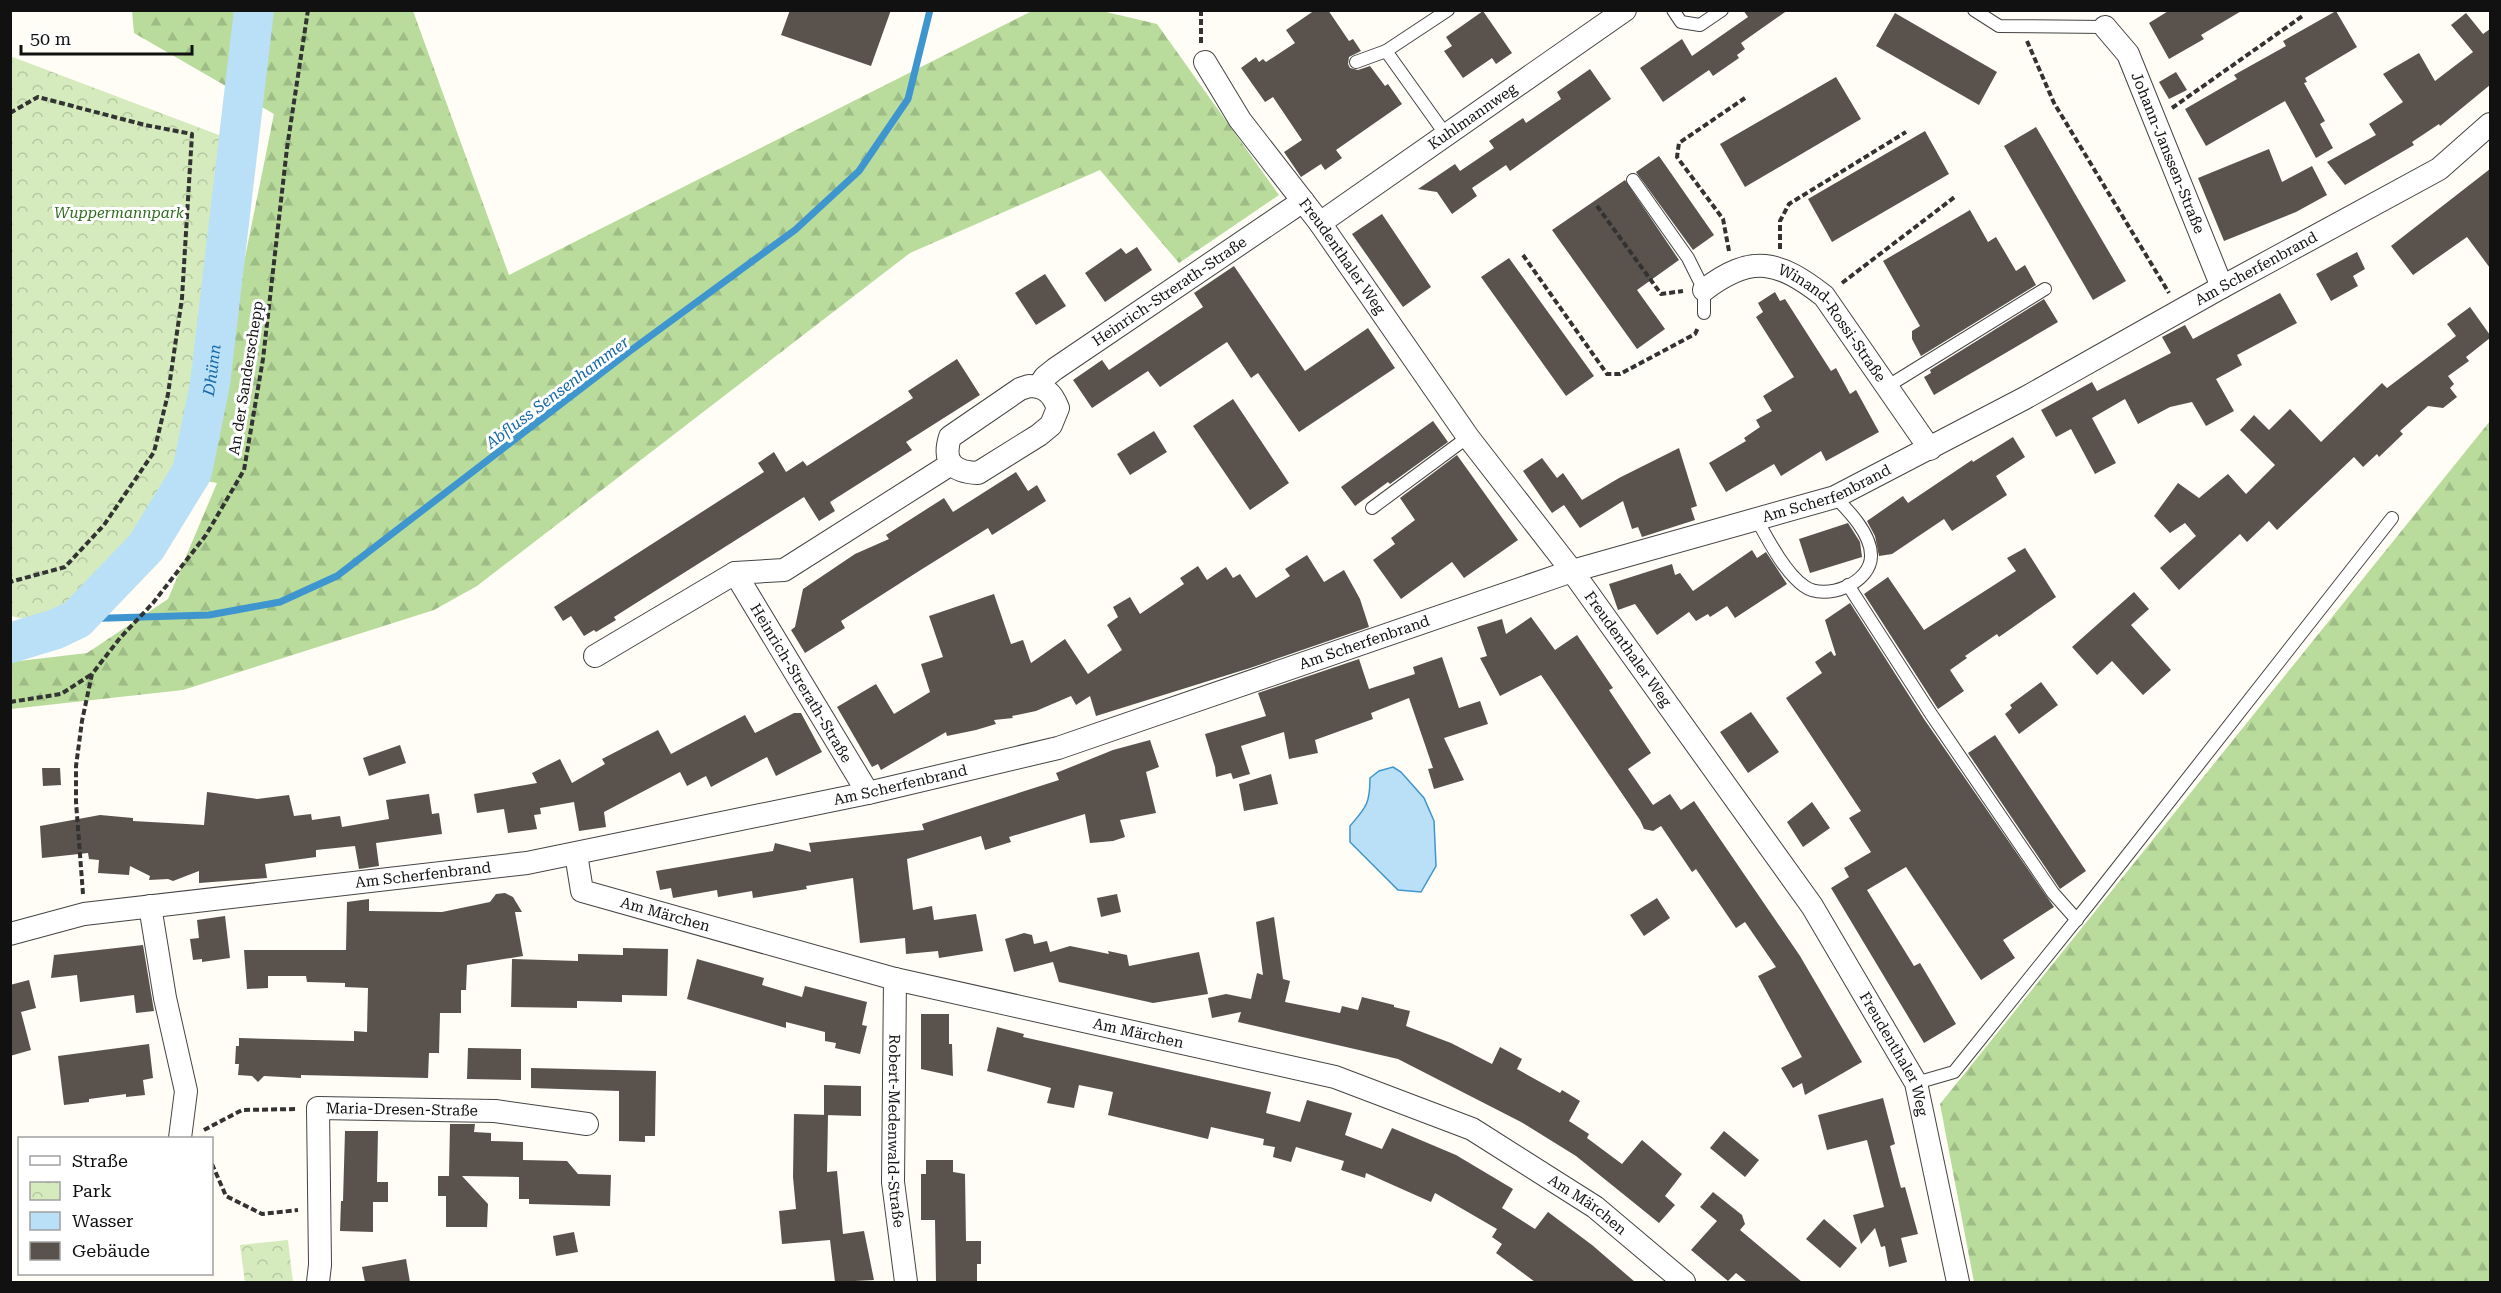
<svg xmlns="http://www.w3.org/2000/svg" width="2501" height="1293" font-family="'Roboto Serif',serif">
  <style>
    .forest { fill: url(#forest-firs) }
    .park { fill: url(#park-crowns) }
    .water { fill: #b9e0f7; stroke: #3f96cf; stroke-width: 1.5 }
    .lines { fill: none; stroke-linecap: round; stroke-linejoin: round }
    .stream { stroke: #3f96cf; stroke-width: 7 }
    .river { stroke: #b9e0f7; stroke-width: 40 }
    .building { fill: #5a524d }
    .lane-casing { stroke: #444; stroke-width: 14 }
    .street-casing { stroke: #444; stroke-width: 24 }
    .path { stroke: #333; stroke-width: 4; stroke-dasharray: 6 3; stroke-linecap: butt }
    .lane { stroke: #fff; stroke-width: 12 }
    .street { stroke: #fff; stroke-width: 22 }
    .labels { text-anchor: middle; stroke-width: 6; stroke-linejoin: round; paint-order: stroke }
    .street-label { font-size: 15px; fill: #111; stroke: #fff }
    .park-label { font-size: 15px; font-style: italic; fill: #2f6b1f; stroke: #fff }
    .water-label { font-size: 16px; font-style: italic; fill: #1768a6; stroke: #fff }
  </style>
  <defs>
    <pattern id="forest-firs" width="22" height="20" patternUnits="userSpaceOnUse" patternTransform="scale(1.5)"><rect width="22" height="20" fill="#b9dc9c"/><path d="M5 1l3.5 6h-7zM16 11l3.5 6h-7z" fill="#9ebc85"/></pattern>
    <pattern id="park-crowns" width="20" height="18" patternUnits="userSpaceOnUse" patternTransform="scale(1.5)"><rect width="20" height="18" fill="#d5ebbd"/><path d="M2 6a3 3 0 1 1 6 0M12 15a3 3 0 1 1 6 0" fill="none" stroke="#b6c8a1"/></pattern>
  </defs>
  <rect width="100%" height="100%" fill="#fffdf5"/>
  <g class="forest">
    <path d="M132,11H413L509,275L1032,11H1102L1157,24L1279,195L1179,263L1100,170L910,253L477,586L434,610L183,690L11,709V662L87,653L168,599L217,483L200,480L274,114L134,33Z"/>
    <path d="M2490,421V1282H1974L1940,1104Z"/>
  </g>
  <g class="park">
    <path d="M10,56L240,143L202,399L162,537L41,623L11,616Z"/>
    <path d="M288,1240L293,1282H245L240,1245Z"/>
  </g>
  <path class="water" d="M1393,767L1401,772L1424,798L1434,821L1436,866L1421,892L1398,890L1350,842V826C1366,807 1370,804 1370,778L1379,771Z"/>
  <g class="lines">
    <path class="stream" d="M77,619L209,615L280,602L337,576L630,351L795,230L859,171L908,99L930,10"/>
    <path class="river" id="s1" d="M10,643L56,629L77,619L146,547L192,472L210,384L254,10"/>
  </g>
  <g class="building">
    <path d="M790,10H891L871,66L781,35Z"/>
    <path d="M1315,10H1328L1349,41L1353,39L1361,51L1349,57L1348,64L1350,68L1358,70L1370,66L1385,86L1388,84L1402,104L1336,150L1342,158L1325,170L1321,164L1301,177L1284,152L1302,140L1273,97L1265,102L1241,68L1256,57L1259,62L1263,59L1266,62L1295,43L1286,30Z"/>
    <path d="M1743,10H1788L1741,43L1745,49L1737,55L1739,58L1713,76L1709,70L1663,102L1640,68L1682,39L1692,56L1748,17Z"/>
    <path d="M2170,10H2243L2201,35L2204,39L2169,59L2149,23Z"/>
    <path d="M1483,11L1512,53L1496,64L1492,58L1463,78L1444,51L1452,46L1446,37Z"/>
    <path d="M2336,11L2357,47L2305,78L2307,82L2304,83L2325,121L2320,124L2333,148L2316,158L2285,101L2206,146L2185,109L2237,79L2234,75L2286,46L2283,41Z"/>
    <path d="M1895,13L1997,72L1979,105L1876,46Z"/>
    <path d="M2466,13L2483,34L2490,29V85L2440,126L2439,124L2412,142L2414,145L2345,185L2327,162L2376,135L2369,124L2403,102L2383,74L2419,53L2435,81L2473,52L2451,25Z"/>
    <path d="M1590,69L1611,99L1510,171L1506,165L1472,188L1477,196L1452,214L1437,192L1418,189L1455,164L1460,171L1494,148L1489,141L1523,118L1526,123L1561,99L1557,92Z"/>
    <path d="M2176,72L2187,90L2169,99L2159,82Z"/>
    <path d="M1836,77L1861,119L1745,187L1720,144Z"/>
    <path d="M2036,127L2126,281L2093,300L2004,146Z"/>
    <path d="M1925,131L1949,174L1832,242L1808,199Z"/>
    <path d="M2269,149L2282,182L2312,166L2327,195L2296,212L2224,241L2198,178Z"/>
    <path d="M1659,156L1714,235L1693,250L1636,172Z"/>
    <path d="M2490,169V268L2467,237L2413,275L2391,246Z"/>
    <path d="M1625,180L1679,260L1637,290L1665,329L1637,349L1552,230Z"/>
    <path d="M1970,210L1988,242L1996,237L2016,271L2025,265L2036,285L1921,356L1912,339V331L1920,326L1883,261Z"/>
    <path d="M1382,214L1431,287L1403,307L1352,234Z"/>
    <path d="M1137,247L1152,270L1105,302L1085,273L1121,248L1126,254Z"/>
    <path d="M2357,252L2365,269L2353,276L2358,286L2331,301L2316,274Z"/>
    <path d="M1509,258L1594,376L1566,396L1481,277Z"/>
    <path d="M1234,266L1305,371L1368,328L1395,368L1299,432L1258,373L1251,378L1227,342L1160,387L1148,371L1092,408L1073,380L1102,360L1109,370L1203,307L1194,293Z"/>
    <path d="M1045,274L1066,306L1036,325L1015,293Z"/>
    <path d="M1775,292L1780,301L1785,299L1831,371L1836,368L1850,394L1856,390L1879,432L1826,461L1821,451L1781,476L1774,464L1726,492L1709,463L1746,441L1744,438L1760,427L1756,420L1772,411L1763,396L1794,377L1756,317L1763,312L1758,303Z"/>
    <path d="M2280,293L2297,323L2237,355L2242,365L2216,379L2234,411L2206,426L2192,402L2170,407L2138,424L2125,399L2092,418L2116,463L2095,474L2071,429L2056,437L2041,410L2092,382L2097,391L2171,353L2162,337L2185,325L2193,339Z"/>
    <path d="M2044,299L2058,322L1934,395L1924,377L1931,373L1930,370Z"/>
    <path d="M2470,307L2490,335V338L2466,357L2469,361L2448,376L2454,384L2450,388L2457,397L2443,408L2428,406L2400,431L2403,434L2379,457L2377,454L2363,467L2354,457L2277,530L2269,521L2247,542L2240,534L2179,590L2160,568L2196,536L2185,523L2170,533L2154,516L2178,483L2199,498L2228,474L2246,494L2275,465L2240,430L2254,415L2269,430L2290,409L2321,442L2382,383L2387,388L2456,336L2447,324Z"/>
    <path d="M957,359L980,395L906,442L912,450L830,502L835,511L819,521L804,497L614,617L616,620L596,632L594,630L584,636L571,616L563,621L554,607L764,472L758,463L774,452L786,472L803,461L807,466L913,398L908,391Z"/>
    <path d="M1233,399L1289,483L1250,510L1193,426Z"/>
    <path d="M1433,421L1448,442L1390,484L1388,482L1355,506L1341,487Z"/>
    <path d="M1154,431L1167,452L1130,475L1117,454Z"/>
    <path d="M2013,437L2025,457L1996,476L2007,495L1952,531L1944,519L1892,554L1879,556L1875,536L1867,521L1903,496L1908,503L1972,460L1973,462Z"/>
    <path d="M1679,448L1697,506L1691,508L1695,520L1642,537L1638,527L1632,529L1623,501L1580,528L1564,505L1552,513L1523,471L1542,458L1557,478L1563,473L1582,500L1619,478Z"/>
    <path d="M1457,455L1518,540L1464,578L1452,562L1401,599L1373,560L1395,544L1391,538L1415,520L1400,498Z"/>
    <path d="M1016,472L1028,491L1037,485L1046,501L992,535L988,528L919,571L841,621L845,628L805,653L791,630L795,627L803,589L855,554L889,539L886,535L944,498L953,512Z"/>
    <path d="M1848,523L1860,542L1862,557L1810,573L1799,539Z"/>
    <path d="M2025,548L2056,597L1999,637L1997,634L1965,656L1967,658L1950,670L1964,691L1938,709L1864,594L1888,577L1924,630L2016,571L2007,558Z"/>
    <path d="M1752,550L1757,558L1766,552L1787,584L1735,618L1727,606L1710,617L1708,614L1696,621L1689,612L1657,635L1635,604L1618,610L1609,584L1672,564L1675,575L1680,573L1693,591Z"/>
    <path d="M1307,555L1324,582L1344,570L1360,599L1369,627L1250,668L1096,716L1090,696L1076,705L1071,696L1036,711L1012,716L1013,718L994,720L996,724L976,730L947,736L946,732L881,770L878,764L872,767L837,707L876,684L894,714L930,692L921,664L943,657L929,616L994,594L1011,644L1023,640L1031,663L1065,639L1088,674L1122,650L1107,625L1118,617L1113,607L1130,597L1140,614L1184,584L1180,578L1198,566L1207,580L1226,567L1233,578L1240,574L1256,598L1290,576L1285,569Z"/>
    <path d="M2134,592L2149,609L2131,625L2171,670L2143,695L2112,661L2097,675L2072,647Z"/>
    <path d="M1850,603L1924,719L2054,907L2003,940L2015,958L1981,980L1906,867L1867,890L1914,966L1920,963L1956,1024L1924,1043L1831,888L1849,877L1844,868L1871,852L1849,818L1861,811L1786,698L1822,673L1815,662L1831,651L1834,656L1836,655L1825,620Z"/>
    <path d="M1531,617L1555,650L1577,635L1613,688L1609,690L1651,753L1628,769L1653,805L1670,794L1681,810L1694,801L1800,956L1862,1062L1805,1095L1802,1083L1793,1088L1781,1068L1802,1057L1758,976L1776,967L1745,922L1736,928L1696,869L1692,872L1661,826L1653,831L1644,829L1640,820L1541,675L1500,696L1480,658L1487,656L1477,627L1502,619L1506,634Z"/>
    <path d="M1442,657L1459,708L1480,701L1488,724L1444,738L1464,780L1434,789L1428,769L1433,768L1409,698L1371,713L1373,719L1315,740L1318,753L1289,759L1284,732L1241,746L1250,774L1233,779L1231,773L1216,777L1215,767L1205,734L1266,716L1258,693L1359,659L1369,689L1415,674L1413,667Z"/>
    <path d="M2041,682L2058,705L2019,734L2005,714L2012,708L2010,705Z"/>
    <path d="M1751,712L1779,752L1748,773L1720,732Z"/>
    <path d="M794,713H801L822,752L776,776L767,757L711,787L706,776L687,786L680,772L604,812L606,827L579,831L574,802L540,808L541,814L534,815L537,829L508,833L504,809L477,813L474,794L537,783L532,773L560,759L572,783L605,764L602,759L658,730L671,754L745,715L755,733Z"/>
    <path d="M1995,735L2086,871L2060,889L1968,753Z"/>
    <path d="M1150,740L1159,767L1146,772L1156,813L1120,820L1125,837L1113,841L1090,843L1085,814L1009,837L1011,842L985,850L981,836L907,859L913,910L932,906L934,920L976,914L983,951L939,958L938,951L906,954L905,938L860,943L853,878L806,886L807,889L753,898L752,891L718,897L717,890L673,898L671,888L660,890L656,871L773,851L775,843L811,852L809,843L924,830L922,824L1059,780L1056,773L1113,750Z"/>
    <path d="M400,745L406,763L369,776L363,758Z"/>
    <path d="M42,768H60L61,785L43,786Z"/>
    <path d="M1271,774L1278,804L1244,811L1239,784Z"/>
    <path d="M207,792L257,799L289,795L294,816L311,814L312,820L340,816L342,827L389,819L386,800L429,794L432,814L439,813L442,834L376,843L379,866L359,869L355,846L316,850V857L265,864L267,878L199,883V871L173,881L168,879L149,880L150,876L130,866L129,875L98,873L99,860L89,859L88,853L42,858L40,826L100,815L133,818V821L204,825Z"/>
    <path d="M1812,802L1830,828L1803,847L1787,822Z"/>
    <path d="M505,893L513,897L522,912H515L523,956L467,965L466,990H461V1013H440L439,1053H429L428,1078L301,1075V1078L264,1076L258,1082L252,1076L238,1075L239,1064H235L236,1046H239V1038L354,1041V1031L367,1032L368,988L345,987V983L307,982L306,976H268V988L247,989L244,950H346L347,902L369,899V911L442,912L490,902L496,894Z"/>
    <path d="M1117,894L1121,912L1101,917L1097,898Z"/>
    <path d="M1657,898L1670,918L1644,936L1630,915Z"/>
    <path d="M225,916L230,958L202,962V959L193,960L190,939L199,938L197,920Z"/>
    <path d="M1274,917L1283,979L1290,981L1285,1002L1340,1013L1342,1006L1358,1010L1362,997L1394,1005V1007L1410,1011L1406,1026L1451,1043L1492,1064L1500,1047L1522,1059L1517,1069L1560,1093L1562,1090L1580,1101L1569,1121L1589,1134L1587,1138L1622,1164L1642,1140L1682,1174L1665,1196L1675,1205L1659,1223L1576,1156L1521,1122L1398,1059L1238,1022L1241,1012L1212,1018L1208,998L1226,994L1251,999L1257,973L1263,975L1256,922Z"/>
    <path d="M1024,933L1032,935L1034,944L1047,941L1050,952L1070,946L1109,954L1108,951L1127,955L1129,966L1199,952L1208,994L1153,1003L1059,982L1053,962L1014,972L1005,939Z"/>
    <path d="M143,945L154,1011L136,1013L134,995L80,1002L77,975L51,978L54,955Z"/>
    <path d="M623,948L668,949L667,996L622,995V1002L577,1001V1008L511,1007L512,959L578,961V954L623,955Z"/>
    <path d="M697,959L764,978L762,985L802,997L805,986L867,1002L862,1025L867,1026L860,1054L835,1048L836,1043L825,1041V1032L786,1022V1028L687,999Z"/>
    <path d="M29,980L36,1008L21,1012L31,1050L10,1056V985Z"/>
    <path d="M921,1014H949V1044H952L953,1076L921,1069Z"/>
    <path d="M997,1027L1024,1034L1023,1037L1271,1092L1266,1113L1300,1122L1307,1100L1352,1113L1345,1135L1382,1149L1392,1128L1456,1155L1513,1189L1502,1208L1535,1229L1548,1212L1592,1245L1635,1282H1535L1496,1253L1502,1244L1492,1237L1497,1229L1435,1193L1431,1202L1366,1173L1365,1178L1341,1170L1344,1161L1296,1147L1291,1162L1273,1157L1275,1147L1263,1145L1264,1139L1211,1127L1208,1139L1108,1115L1113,1092L1079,1085L1074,1108L1047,1103L1051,1088L987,1071Z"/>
    <path d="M149,1044L153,1078L143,1080L145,1095L126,1097V1094L89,1099V1102L64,1105L58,1056Z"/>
    <path d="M468,1048L521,1049V1080L467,1079Z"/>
    <path d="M531,1068L656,1071L655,1136H645V1142L619,1141V1091L531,1088Z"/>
    <path d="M824,1085L861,1086V1116L824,1115Z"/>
    <path d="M1883,1098L1895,1144L1890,1146L1901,1188L1905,1187L1918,1234L1901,1238L1907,1262L1889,1267L1885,1246L1881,1247L1875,1228L1861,1244L1853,1215L1884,1207L1867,1140L1827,1150L1818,1115Z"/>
    <path d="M794,1114L828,1115L827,1172L837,1171L843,1234L864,1231L874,1280L835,1282L830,1240L782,1244L779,1211L796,1209L793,1177Z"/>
    <path d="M450,1124H475L474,1132L491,1133V1141L523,1142V1160L567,1161L578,1174L611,1175L610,1206L529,1204V1199H519V1177L462,1176L488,1204L487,1227H446V1196H438V1176H449Z"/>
    <path d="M345,1131H378L377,1182H388V1202H373V1232L340,1231L341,1201H343Z"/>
    <path d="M1724,1131L1759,1160L1745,1177L1710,1148Z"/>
    <path d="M926,1160H953V1172L965,1174L966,1241H981V1264H977V1282H936L935,1220H921V1174H926Z"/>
    <path d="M1713,1192L1742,1215L1745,1224L1740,1230L1802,1282H1747L1736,1273L1728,1281L1691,1250L1717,1221L1700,1207Z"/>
    <path d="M1824,1219L1857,1248L1840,1268L1806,1239Z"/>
    <path d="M574,1232L578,1252L556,1256L553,1236Z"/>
    <path d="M406,1259L410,1282H365L362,1267Z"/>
  </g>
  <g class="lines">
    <defs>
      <g id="lane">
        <path d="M1673,10L1681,22L1700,25L1722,10"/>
        <path d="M1974,10L1999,26L2105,27"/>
        <path d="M1356,62L1386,51"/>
        <path d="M1446,135L1386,51L1448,10"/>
        <path d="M1633,180L1688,258L1704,290V313"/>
        <path d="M1888,386L2045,289"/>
        <path d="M1372,508L1468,437"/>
        <path d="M1756,518C1767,538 1785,573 1804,586C1825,602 1872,583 1871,555C1871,534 1849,511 1835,497"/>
        <path d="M1848,585L1931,714L2053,893L2077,920"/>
        <path d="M1916,1083L1954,1072L2089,904L2392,518"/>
      </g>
      <g id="street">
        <path id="s2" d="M2105,27L2128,54L2222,287"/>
        <path id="s3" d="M1205,62L1240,120L1320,223L1468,437L1572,571L1812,906L1916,1083L1958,1282"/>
        <path id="s4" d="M1320,223L1625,10"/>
        <path id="s5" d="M1704,290C1752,253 1779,261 1824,296L1930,449"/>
        <path d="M1029,386C1045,386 1052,393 1058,408L1051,425L1039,435L978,473C954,472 942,463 950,437L1020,389Z"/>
        <path id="s6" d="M1039,386L1045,377L1055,369L1303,201"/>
        <path d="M595,656L735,573"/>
        <path d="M868,793L735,573L784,570L951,464"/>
        <path id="s7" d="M576,854L582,891L895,979L1335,1077L1472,1129L1595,1207L1684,1282"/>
        <path d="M150,906L165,998L186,1091L180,1138"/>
        <path id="s8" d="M10,934L84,914L527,863L868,793L1058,748L1572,571L1835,497L2025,398L2222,287L2439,169L2490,124"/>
        <path id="s9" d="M895,979L893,1182L906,1282"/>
        <path id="s10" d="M318,1282L320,1265L318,1108L495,1111L587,1124"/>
      </g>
    </defs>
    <use href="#lane" class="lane-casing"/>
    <use href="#street" class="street-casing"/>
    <g class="path">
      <path d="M1201,10V43"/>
      <path d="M2027,41L2054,103L2169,293"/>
      <path d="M2172,108L2304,15"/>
      <path d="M10,113L38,97L145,125L192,134L182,298L168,394L154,452L104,525L65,567L10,582"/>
      <path d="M1597,206L1661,294L1683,291"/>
      <path d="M1780,249V221L1789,204L1906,132"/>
      <path d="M1729,251L1723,219L1677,157L1679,143L1745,98"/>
      <path d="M1523,255L1607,374H1620L1695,334L1698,328"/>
      <path d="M1842,283L1956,196"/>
      <path d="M10,702L61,694L92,674"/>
      <path d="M83,894L76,802V766L82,721L92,674L120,638L153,603L206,535L244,470L263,359L287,148L308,10"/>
      <path d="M204,1130L242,1110L296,1109"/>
      <path d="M212,1164L226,1196L262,1214L298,1210"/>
    </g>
    <use href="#lane" class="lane"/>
    <use href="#street" class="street"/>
  </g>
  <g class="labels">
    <g class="street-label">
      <text dy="5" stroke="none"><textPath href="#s4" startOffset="186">Kuhlmannweg</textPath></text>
      <text dy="5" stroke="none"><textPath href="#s2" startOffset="142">Johann-Janssen-Straße</textPath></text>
      <text dy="5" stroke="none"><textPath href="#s3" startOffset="238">Freudenthaler Weg</textPath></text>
      <text dy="5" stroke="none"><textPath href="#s8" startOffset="2362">Am Scherfenbrand</textPath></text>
      <text dy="5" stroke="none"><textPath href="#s6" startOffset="162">Heinrich-Strerath-Straße</textPath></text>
      <text dy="5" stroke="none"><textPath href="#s5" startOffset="159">Winand-Rossi-Straße</textPath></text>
      <text transform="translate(246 378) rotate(-81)" y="5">An der Sanderschepp</text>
      <text dy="5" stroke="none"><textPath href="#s8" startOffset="1876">Am Scherfenbrand</textPath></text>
      <text dy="5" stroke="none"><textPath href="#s8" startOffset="1390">Am Scherfenbrand</textPath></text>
      <text dy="5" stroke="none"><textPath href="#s3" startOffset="724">Freudenthaler Weg</textPath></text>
      <text transform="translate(801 683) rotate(59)" y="5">Heinrich-Strerath-Straße</text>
      <text dy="5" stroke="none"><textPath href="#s8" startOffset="904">Am Scherfenbrand</textPath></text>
      <text dy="5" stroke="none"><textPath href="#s8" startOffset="418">Am Scherfenbrand</textPath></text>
      <text dy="5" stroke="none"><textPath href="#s7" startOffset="124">Am Märchen</textPath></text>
      <text dy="5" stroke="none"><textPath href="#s7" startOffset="612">Am Märchen</textPath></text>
      <text dy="5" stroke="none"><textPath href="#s3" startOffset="1210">Freudenthaler Weg</textPath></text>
      <text dy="5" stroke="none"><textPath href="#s10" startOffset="258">Maria-Dresen-Straße</textPath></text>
      <text dy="5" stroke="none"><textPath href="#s9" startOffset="152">Robert-Medenwald-Straße</textPath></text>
      <text dy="5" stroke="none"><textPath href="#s7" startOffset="1098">Am Märchen</textPath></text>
    </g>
    <g class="park-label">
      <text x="119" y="218">Wuppermannpark</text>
    </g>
    <g class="water-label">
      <text dy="6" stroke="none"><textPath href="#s1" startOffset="363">Dhünn</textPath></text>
      <text transform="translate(557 392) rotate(-37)" y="6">Abfluss Sensenhammer</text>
    </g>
  </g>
  <rect width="2501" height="1293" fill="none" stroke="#111111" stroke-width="24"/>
  <rect x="18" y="1137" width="195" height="138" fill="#ffffff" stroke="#a0a0a0" stroke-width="1.5"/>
  <rect x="30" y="1156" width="30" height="9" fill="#ffffff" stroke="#a0a0a0" stroke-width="1.5"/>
  <text x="72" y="1167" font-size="18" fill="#111111">Straße</text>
  <rect x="30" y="1182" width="30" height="18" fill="url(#park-crowns)" stroke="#a0a0a0" stroke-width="1.5"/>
  <text x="72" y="1197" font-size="18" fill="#111111">Park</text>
  <rect x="30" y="1212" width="30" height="18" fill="#b9e0f7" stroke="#a0a0a0" stroke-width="1.5"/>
  <text x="72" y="1227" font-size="18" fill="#111111">Wasser</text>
  <rect x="30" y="1242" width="30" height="18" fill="#5a524d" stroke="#a0a0a0" stroke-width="1.5"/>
  <text x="72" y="1257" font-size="18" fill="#111111">Gebäude</text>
  <path d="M21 45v9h171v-9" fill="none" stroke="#111111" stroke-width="3"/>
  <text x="30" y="45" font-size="18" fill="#111111" stroke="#ffffff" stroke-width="4.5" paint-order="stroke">50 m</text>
</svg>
